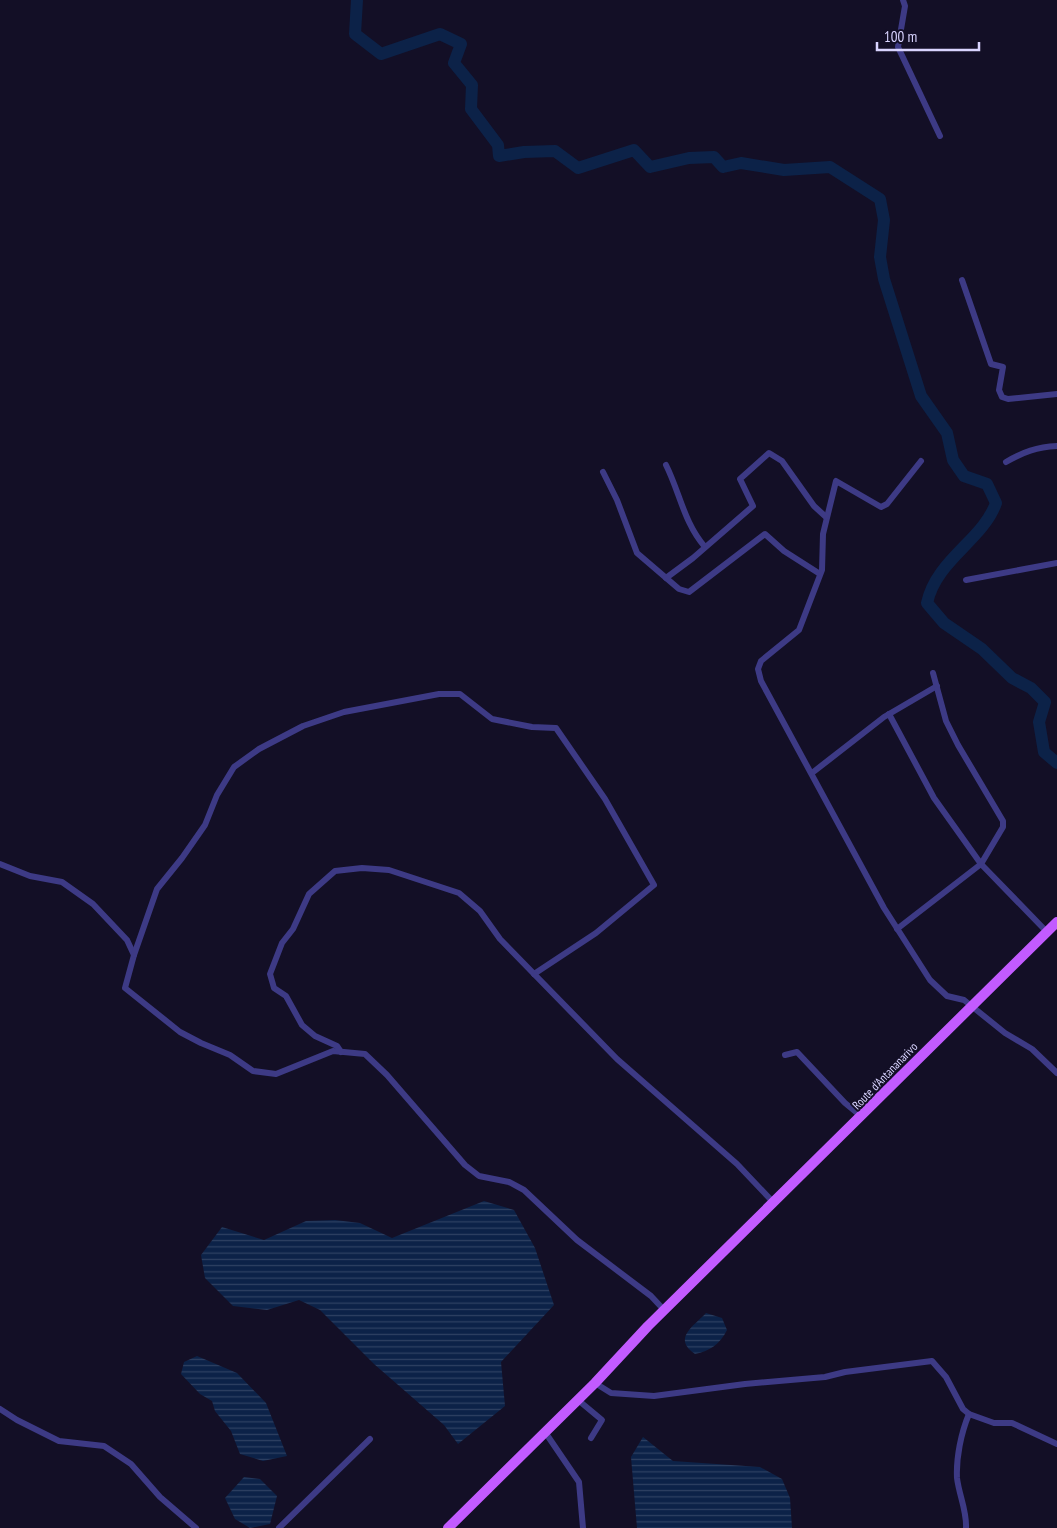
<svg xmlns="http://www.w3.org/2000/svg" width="1057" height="1528" font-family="'PT Sans Narrow',sans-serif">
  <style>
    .water { fill: url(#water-rules) }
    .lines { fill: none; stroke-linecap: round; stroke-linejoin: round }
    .river { stroke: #0c2248; stroke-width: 12 }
    .minor { stroke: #3d3a85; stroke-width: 6 }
    .primary { stroke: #c25bff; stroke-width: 10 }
    .labels { text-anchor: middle; stroke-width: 4; stroke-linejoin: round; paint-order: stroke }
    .street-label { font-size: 12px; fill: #d9d4ff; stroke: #130f26 }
  </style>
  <defs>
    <pattern id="water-rules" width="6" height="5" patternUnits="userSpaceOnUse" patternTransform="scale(1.25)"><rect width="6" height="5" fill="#0c2248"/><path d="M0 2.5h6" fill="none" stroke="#2f4163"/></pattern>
  </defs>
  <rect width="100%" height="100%" fill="#130f26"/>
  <g class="water">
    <path d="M484,1201L514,1210L535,1248L554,1305L501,1362L505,1406L458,1444L444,1425L374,1364L320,1310L299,1300L267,1310L233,1306L205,1278L201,1255L222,1227L264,1240L306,1221L335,1220L360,1223L392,1238Z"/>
    <path d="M706,1313L722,1318L727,1330C720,1344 710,1351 695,1354C672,1338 694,1326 706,1313Z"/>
    <path d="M197,1356L237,1373L266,1403L287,1456L263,1461L240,1454L231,1431L215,1411L212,1401L200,1394L181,1374L184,1362Z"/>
    <path d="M643,1437L673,1461L760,1467L782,1479L790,1498L792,1528H637L631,1457Z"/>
    <path d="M244,1477L260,1479L277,1496L270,1524L250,1528L235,1519L225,1498Z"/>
  </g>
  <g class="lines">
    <path class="river" d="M357,0L355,34L381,54L440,34L461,44L454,63L472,85L471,109L498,145L499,156L524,152L555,151L578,168L634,150L650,167L689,158L714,157L723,167L741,163L784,170L830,167L880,199L884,220L880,257L884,279L921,396L947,433L953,460L964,476L987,484L996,503C983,540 936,560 927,603L944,623L982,649L1012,678L1031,688L1045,702L1039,722L1044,752L1057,763"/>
    <g class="minor">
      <path d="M903,0L905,6L898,47L940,136"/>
      <path d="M962,280L991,364L1003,367L999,390L1002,397L1008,399L1057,394"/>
      <path d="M921,461L887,504L881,507L836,481L823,534L822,570L799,630L761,661L758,669L761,681L884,908L930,980L947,996L964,1000L1005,1033L1032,1049L1057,1073"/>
      <path d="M1006,462C1023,452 1037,447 1057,446"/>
      <path d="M666,465C680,493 684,523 705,547"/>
      <path d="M603,472L617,500L637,553L679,589L689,592L765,534L784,551L820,574"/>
      <path d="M666,578L693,558L753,506L740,479L769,453L782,461L814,506L826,517"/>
      <path d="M966,580L1057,563"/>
      <path d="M889,714L934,798L981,864L1047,932"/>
      <path d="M812,773L884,717L937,686"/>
      <path d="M0,864L30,876L62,882L93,904L127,940L134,955L125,988L180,1032L201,1043L230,1055L253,1071L276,1074L333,1051L365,1054L387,1075L465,1165L479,1176L509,1182L524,1190L577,1240L651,1296L665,1311"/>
      <path d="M897,929L981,864L1003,827V821L958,745L946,721L933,673"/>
      <path d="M134,955L157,889L182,858L205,825L217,795L234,767L259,749L303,726L344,712L439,694H460L492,719L532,727L556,728L605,799L654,885L596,933L534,974"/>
      <path d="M341,1052L337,1046L315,1036L302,1025L286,996L274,988L270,974L282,943L293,929L309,894L335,871L362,868L389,870L459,893L480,911L500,939L617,1059L737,1164L773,1202"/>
      <path d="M785,1055L797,1052L845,1103L862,1117"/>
      <path d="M595,1383L611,1393L654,1396L745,1384L825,1377L845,1372L932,1361L946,1377L963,1409L969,1414L994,1423H1012L1057,1444"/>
      <path d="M578,1400L602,1420L591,1438"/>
      <path d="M0,1409L17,1420L59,1441L104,1446L131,1464L160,1497L196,1528"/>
      <path d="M545,1432L579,1482L583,1528"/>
      <path d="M279,1528L370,1439"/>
      <path d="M966,1528C967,1511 959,1495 957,1478C956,1458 961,1433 969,1414"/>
    </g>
    <path class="primary" d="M448,1528L595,1383L648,1326L1057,922"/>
  </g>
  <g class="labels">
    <g class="street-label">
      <text transform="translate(885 1076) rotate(-46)" y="4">Route d'Antananarivo</text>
    </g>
  </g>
  <path d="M877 42v8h102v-8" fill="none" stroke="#d9d4ff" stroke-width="2.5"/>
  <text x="884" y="42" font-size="15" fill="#d9d4ff" stroke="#130f26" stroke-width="4" paint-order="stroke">100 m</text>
</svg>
